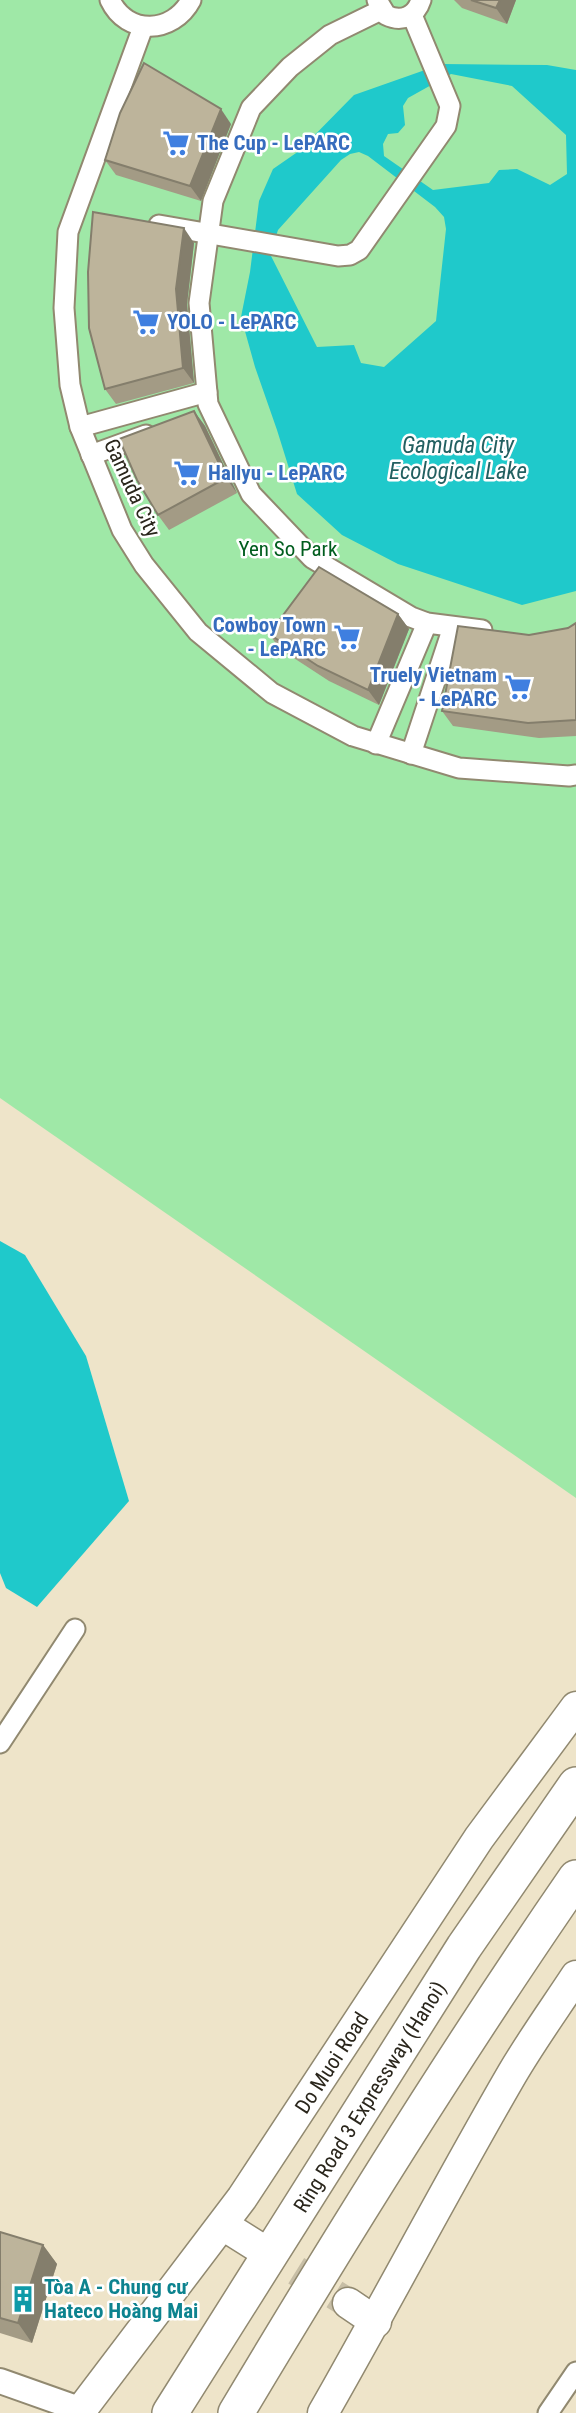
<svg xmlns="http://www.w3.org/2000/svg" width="576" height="2413" font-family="'Roboto Condensed',sans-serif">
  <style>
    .green { fill: #9fe8a7 }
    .water { fill: #1fc9cb; fill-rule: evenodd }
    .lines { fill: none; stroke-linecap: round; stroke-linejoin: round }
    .primary-tunnel { stroke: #c7bea6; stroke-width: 30; stroke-dasharray: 30 15; stroke-linecap: butt }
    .minor-casing { stroke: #918970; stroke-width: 23 }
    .tertiary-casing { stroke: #918970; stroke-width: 28 }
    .primary-casing { stroke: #918970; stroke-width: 33 }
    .motorway-casing { stroke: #918970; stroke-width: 38 }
    .minor { stroke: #fff; stroke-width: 19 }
    .tertiary { stroke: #fff; stroke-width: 24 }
    .primary { stroke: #fff; stroke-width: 30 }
    .motorway { stroke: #fff; stroke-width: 35 }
    .wall { fill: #a39b85 }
    .shaded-wall { fill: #847e6c }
    .building { fill: #bdb49b; stroke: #847e6c; stroke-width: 2 }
    .labels { text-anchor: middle; stroke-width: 5; stroke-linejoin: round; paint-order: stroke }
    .shop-label { font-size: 21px; font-weight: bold; fill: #366cbe; stroke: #fff; text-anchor: start }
    .street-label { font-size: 21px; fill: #2a261c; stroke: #fff }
    .park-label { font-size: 21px; fill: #005d1e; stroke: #fff }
    .culture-label { font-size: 21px; font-weight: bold; fill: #0d838f; stroke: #fff; text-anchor: start }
    .water-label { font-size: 23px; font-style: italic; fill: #226061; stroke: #fff }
  </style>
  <rect width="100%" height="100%" fill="#eee4c9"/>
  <path class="green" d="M0,0H576V1498L0,1098Z"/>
  <g class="water">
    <path d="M442,64L547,65L576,70V591L522,605L398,564L342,535L297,494L277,430L255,367L241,317L250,272L259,201L273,169L299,151L354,95ZM451,74L512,86L566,135L567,174L550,185L517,169L499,170L489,183L433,190L384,156L383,144L388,134L398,133L405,125L403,106L408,98ZM359,152L368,156L435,207L444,217L446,229L436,321L384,367L361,363L354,345L317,347L270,254L278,230L341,160L350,154Z"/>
    <path d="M0,1241L25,1255L86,1356L129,1501L37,1607L6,1588L0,1573Z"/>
  </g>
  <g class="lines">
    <path class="primary-tunnel" d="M258,2247L348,2303"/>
    <defs>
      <g id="minor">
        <path d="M110,0C127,36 173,34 191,0"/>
        <path d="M377,0L386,15C402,23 416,16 421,0"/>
        <path d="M381,10L330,35L290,67L251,108L213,201L199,303L208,404L251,494L312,558L411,617L427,623L482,630"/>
        <path d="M143,27L68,232L64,308L70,385L80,427L122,530L144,565L198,632L272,693L353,736L459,768L569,776L576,775"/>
        <path d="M159,225L338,256L350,255L359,250L446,126L450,106L412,15"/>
        <path d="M80,427L207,392"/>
        <path d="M91,455L146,435"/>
        <path d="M376,744L427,623"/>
        <path d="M411,754L453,627"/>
        <path d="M0,1743L75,1629"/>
        <path d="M548,2413L576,2372"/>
      </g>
      <path id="tertiary" d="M0,2381L82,2410"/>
      <g id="primary">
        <path d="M223,2225L258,2247"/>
        <path d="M348,2303L376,2322"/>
        <path d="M79,2413L242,2198L479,1838L576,1707"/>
        <path d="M323,2413C387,2301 447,2186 512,2074C532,2040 555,2008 576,1976"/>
      </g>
      <g id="motorway">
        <path d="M170,2413L464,1947L576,1785"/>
        <path d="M236,2413C344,2232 456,2052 576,1878"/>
      </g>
    </defs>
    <use href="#minor" class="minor-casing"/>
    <use href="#tertiary" class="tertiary-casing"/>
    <use href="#primary" class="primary-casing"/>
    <use href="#motorway" class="motorway-casing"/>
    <use href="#minor" class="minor"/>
    <use href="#tertiary" class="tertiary"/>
    <use href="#primary" class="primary"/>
    <use href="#motorway" class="motorway"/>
  </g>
  <g class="wall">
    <path d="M454,0H516L507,24L462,8Z"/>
    <path d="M231,124L201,201L116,175L105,160Z"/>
    <path d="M194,243L187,304L194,383L116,404L105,389Z"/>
    <path d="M194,411L205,426L237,493L169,530L158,515Z"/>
    <path d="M398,614L409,629L379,705L329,681L280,649L269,634Z"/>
    <path d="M576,623V736L539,738L453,726L442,711L529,635L568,628Z"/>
    <path d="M0,2232L43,2245L57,2264L32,2343L0,2333Z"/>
  </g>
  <g class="shaded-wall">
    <path d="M500,0H516L507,24L496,8Z"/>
    <path d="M221,109L231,124L201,201L190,186Z"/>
    <path d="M184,228L194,243L187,304L194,383L183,368L176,289Z"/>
    <path d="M194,411L205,426L237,493L226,478Z"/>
    <path d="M398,614L409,629L379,705L368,690Z"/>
    <path d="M43,2245L57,2264L32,2343L18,2323Z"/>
  </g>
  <g class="building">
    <path d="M471,0H500L496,8Z"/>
    <path d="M144,63L221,109L190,186L105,160L120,113Z"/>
    <path d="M93,212L184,228L176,289L183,368L105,389L89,328L88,272Z"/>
    <path d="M194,411L226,478L158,515L137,480L119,439Z"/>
    <path d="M319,567L398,614L368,690L318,666L269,634Z"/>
    <path d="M576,623V720L528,723L442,711L458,626L529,635L568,628Z"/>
    <path d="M0,2232L43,2245L18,2323L0,2318Z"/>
  </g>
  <defs>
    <symbol id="supermarket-bare" viewBox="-9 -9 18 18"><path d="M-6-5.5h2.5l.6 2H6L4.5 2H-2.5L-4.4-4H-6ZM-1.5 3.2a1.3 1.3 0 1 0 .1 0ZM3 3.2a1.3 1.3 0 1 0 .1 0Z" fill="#3f7fe0" stroke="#fff" stroke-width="2.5" paint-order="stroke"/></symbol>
    <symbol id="building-bare" viewBox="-9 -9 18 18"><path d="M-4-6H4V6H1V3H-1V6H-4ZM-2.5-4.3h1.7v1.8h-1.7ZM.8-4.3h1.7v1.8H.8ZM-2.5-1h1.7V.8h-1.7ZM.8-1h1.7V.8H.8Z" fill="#0f9aa8" stroke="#fff" stroke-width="2.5" paint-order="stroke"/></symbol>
  </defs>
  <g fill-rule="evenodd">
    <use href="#supermarket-bare" x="157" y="124" width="38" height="38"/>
    <use href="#supermarket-bare" x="127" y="303" width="38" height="38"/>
    <use href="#supermarket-bare" x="168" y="454" width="38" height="38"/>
    <use href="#supermarket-bare" x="328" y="618" width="38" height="38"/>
    <use href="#supermarket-bare" x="499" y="668" width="38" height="38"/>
    <use href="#building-bare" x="4" y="2280" width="38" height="38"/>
  </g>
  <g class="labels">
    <g class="shop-label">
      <text x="197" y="150">The Cup - LePARC</text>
      <text x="167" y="329">YOLO - LePARC</text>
      <text x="208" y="480">Hallyu - LePARC</text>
      <text x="326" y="632" text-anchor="end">Cowboy Town<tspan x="326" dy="24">- LePARC</tspan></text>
      <text x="497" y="682" text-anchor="end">Truely Vietnam<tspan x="497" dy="24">- LePARC</tspan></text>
    </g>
    <g class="street-label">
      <text transform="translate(132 488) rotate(65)" y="7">Gamuda City</text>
      <text transform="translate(332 2063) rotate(-57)" y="7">Do Muoi Road</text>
      <text transform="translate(370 2097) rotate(-58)" y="7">Ring Road 3 Expressway (Hanoi)</text>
    </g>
    <g class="park-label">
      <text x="288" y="556">Yen So Park</text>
    </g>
    <g class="culture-label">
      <text x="44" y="2294">Tòa A - Chung cư<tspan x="44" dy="24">Hateco Hoàng Mai</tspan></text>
    </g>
    <g class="water-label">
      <text x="458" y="453">Gamuda City<tspan x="458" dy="26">Ecological Lake</tspan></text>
    </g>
  </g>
</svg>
